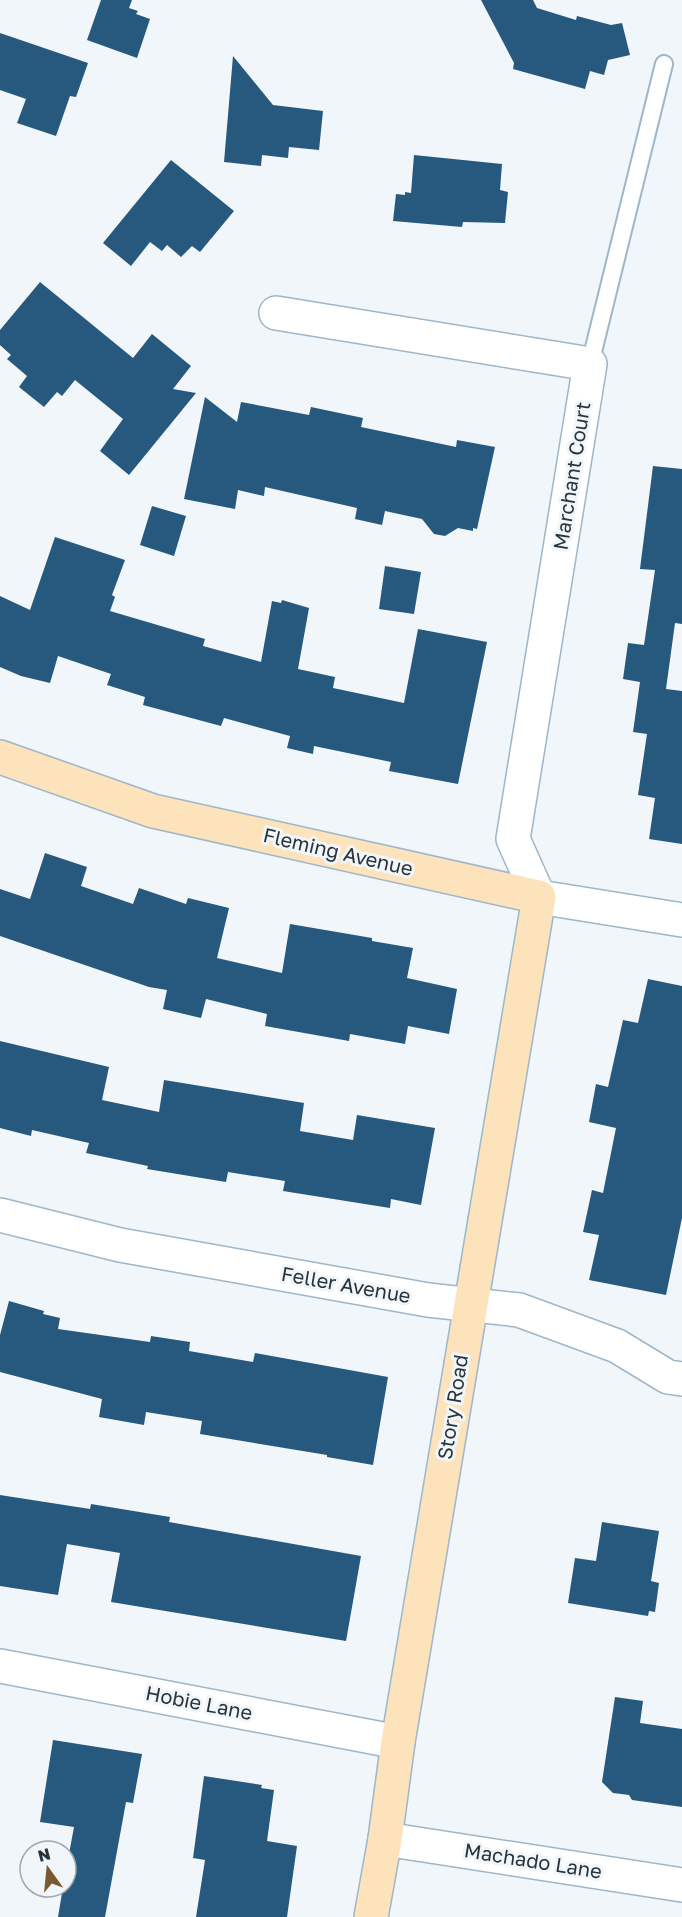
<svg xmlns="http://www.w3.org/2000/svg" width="682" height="1917" font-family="'Golos Text',sans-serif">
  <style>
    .building { fill: #26597d }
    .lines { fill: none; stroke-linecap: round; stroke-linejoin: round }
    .lane-casing { stroke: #9db6ca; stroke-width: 20 }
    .street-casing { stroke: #9db6ca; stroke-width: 36 }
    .secondary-casing { stroke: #9db6ca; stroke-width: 36 }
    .lane { stroke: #fff; stroke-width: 16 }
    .street { stroke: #fff; stroke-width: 33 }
    .secondary { stroke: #fce3bc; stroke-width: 33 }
    .labels { text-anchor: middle; stroke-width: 6; stroke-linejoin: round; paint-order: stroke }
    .street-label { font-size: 20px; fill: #29333b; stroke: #f1f6fa }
  </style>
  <rect width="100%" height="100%" fill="#f1f6fa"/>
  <g class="building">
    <path d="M101,0H132L129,8L138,11L136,14L150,19L137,58L87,40Z"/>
    <path d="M481,0H533L537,8L576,20L577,16L611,25L622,23L630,55L608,60L604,75L590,71L585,89L513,69L514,63Z"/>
    <path d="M0,33L88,63L76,97L70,96L56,136L17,123L26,99L0,90Z"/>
    <path d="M233,56L273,105L323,111L319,150L289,147L288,158L262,155L261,166L224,162Z"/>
    <path d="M414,155L502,164L500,190L508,192L505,223L463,222L462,227L393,221L396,194L405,195V192L411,193Z"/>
    <path d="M171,160L234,211L200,252L192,246L181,257L167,245L162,251L150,242L131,266L103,243Z"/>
    <path d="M40,282L133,358L152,334L191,366L173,389L196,393L129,475L100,451L123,419L75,380L62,396L57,392L44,407L19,387L27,376L7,359L11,355L0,345V330Z"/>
    <path d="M205,397L237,422L241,402L309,415L311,407L363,418L361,427L456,447L457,440L495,447L477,529L473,528V531L458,528L445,536L434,534L422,519L385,511L382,525L355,519L357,508L265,487L264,496L238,490L235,509L184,499Z"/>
    <path d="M653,466L682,469V624L675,623L666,689L682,691V844L649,839L655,798L638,795L647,734L633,732L640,682L623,679L628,643L644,645L655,570L640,569Z"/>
    <path d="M152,506L186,516L174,556L140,545Z"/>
    <path d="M55,537L125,560L112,595L115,597L110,611L205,639L203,646L261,662L272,601L281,603L282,600L309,608L298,669L335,677L333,688L404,703L418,629L487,642L458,784L389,771L391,762L314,746L313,754L287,748L290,736L224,718L221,726L143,705L145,697L107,685L111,674L58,656L50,683L21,676L0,667V596L30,610Z"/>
    <path d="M385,566L421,572L414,614L379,609Z"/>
    <path d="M45,853L87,867L81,886L133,904L139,888L186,904L188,898L229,908L217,958L282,973L290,924L372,938V941L413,948L407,978L457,989L449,1034L408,1026L405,1044L350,1034L349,1041L265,1026L267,1014L206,999L201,1018L163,1009L167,990L149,987L0,936V889L30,899Z"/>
    <path d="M648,979L682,986V1218L666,1295L589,1280L599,1235L583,1232L592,1190L603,1193L616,1128L589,1122L596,1084L608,1087L623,1020L638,1023Z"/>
    <path d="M0,1041L109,1067L102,1100L159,1112L164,1080L304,1103L300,1131L353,1140L357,1115L435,1128L421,1205L391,1199L390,1208L283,1191L285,1181L228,1172L226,1182L147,1169L148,1166L86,1153L89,1143L32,1130L31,1136L0,1128Z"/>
    <path d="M9,1301L44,1311L43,1314L60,1318L58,1329L150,1342L151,1336L190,1342L189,1351L253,1362L255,1353L388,1377L373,1465L327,1457V1455L200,1434L202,1421L146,1412L144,1425L99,1417L102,1399L0,1372V1335Z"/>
    <path d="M0,1495L90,1509L91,1504L170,1517L169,1522L361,1556L346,1641L111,1602L120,1553L67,1544L58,1595L0,1586Z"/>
    <path d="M602,1522L659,1531L651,1581L659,1583L655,1612L649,1611L648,1616L568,1603L575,1558L596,1561Z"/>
    <path d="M615,1697L643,1701L640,1723L682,1729V1807L632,1800L629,1795L613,1793L602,1782Z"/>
    <path d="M53,1740L142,1754L133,1803L126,1802L105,1917H58L63,1887H66V1870L74,1827L40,1822Z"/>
    <path d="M204,1776L262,1785L261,1788L274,1790L267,1841L297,1846L287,1917H196L205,1860L193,1858Z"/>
  </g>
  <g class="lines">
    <defs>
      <path id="lane" d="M590,364L664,64"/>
      <g id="street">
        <path d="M276,313L590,364L513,839L539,897L682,920"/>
        <path d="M0,1215L120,1245L428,1300L519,1310L617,1346L668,1377L682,1379"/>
        <path d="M0,1666L398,1742"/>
        <path d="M385,1839L682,1885"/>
      </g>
      <path id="secondary" d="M0,757L153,811L539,897L398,1742L385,1839L371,1917"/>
    </defs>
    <use href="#lane" class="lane-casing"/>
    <use href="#street" class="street-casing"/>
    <use href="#secondary" class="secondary-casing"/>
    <use href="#lane" class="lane"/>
    <use href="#street" class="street"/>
    <use href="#secondary" class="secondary"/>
  </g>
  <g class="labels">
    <g class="street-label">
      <text transform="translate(572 476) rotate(-81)" y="7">Marchant Court</text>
      <text transform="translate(338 852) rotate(13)" y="7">Fleming Avenue</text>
      <text transform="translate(346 1285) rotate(10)" y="7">Feller Avenue</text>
      <text transform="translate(453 1407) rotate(-81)" y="7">Story Road</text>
      <text transform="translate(199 1703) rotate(11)" y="7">Hobie Lane</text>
      <text transform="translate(533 1861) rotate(9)" y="7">Machado Lane</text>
    </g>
  </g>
  <g transform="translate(48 1869) rotate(345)"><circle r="28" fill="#f1f6fa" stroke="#a1a8ae" stroke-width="1.5"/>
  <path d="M0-4.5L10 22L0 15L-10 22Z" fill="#79592f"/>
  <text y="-9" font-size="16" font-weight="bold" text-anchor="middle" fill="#29333b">N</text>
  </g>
</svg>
